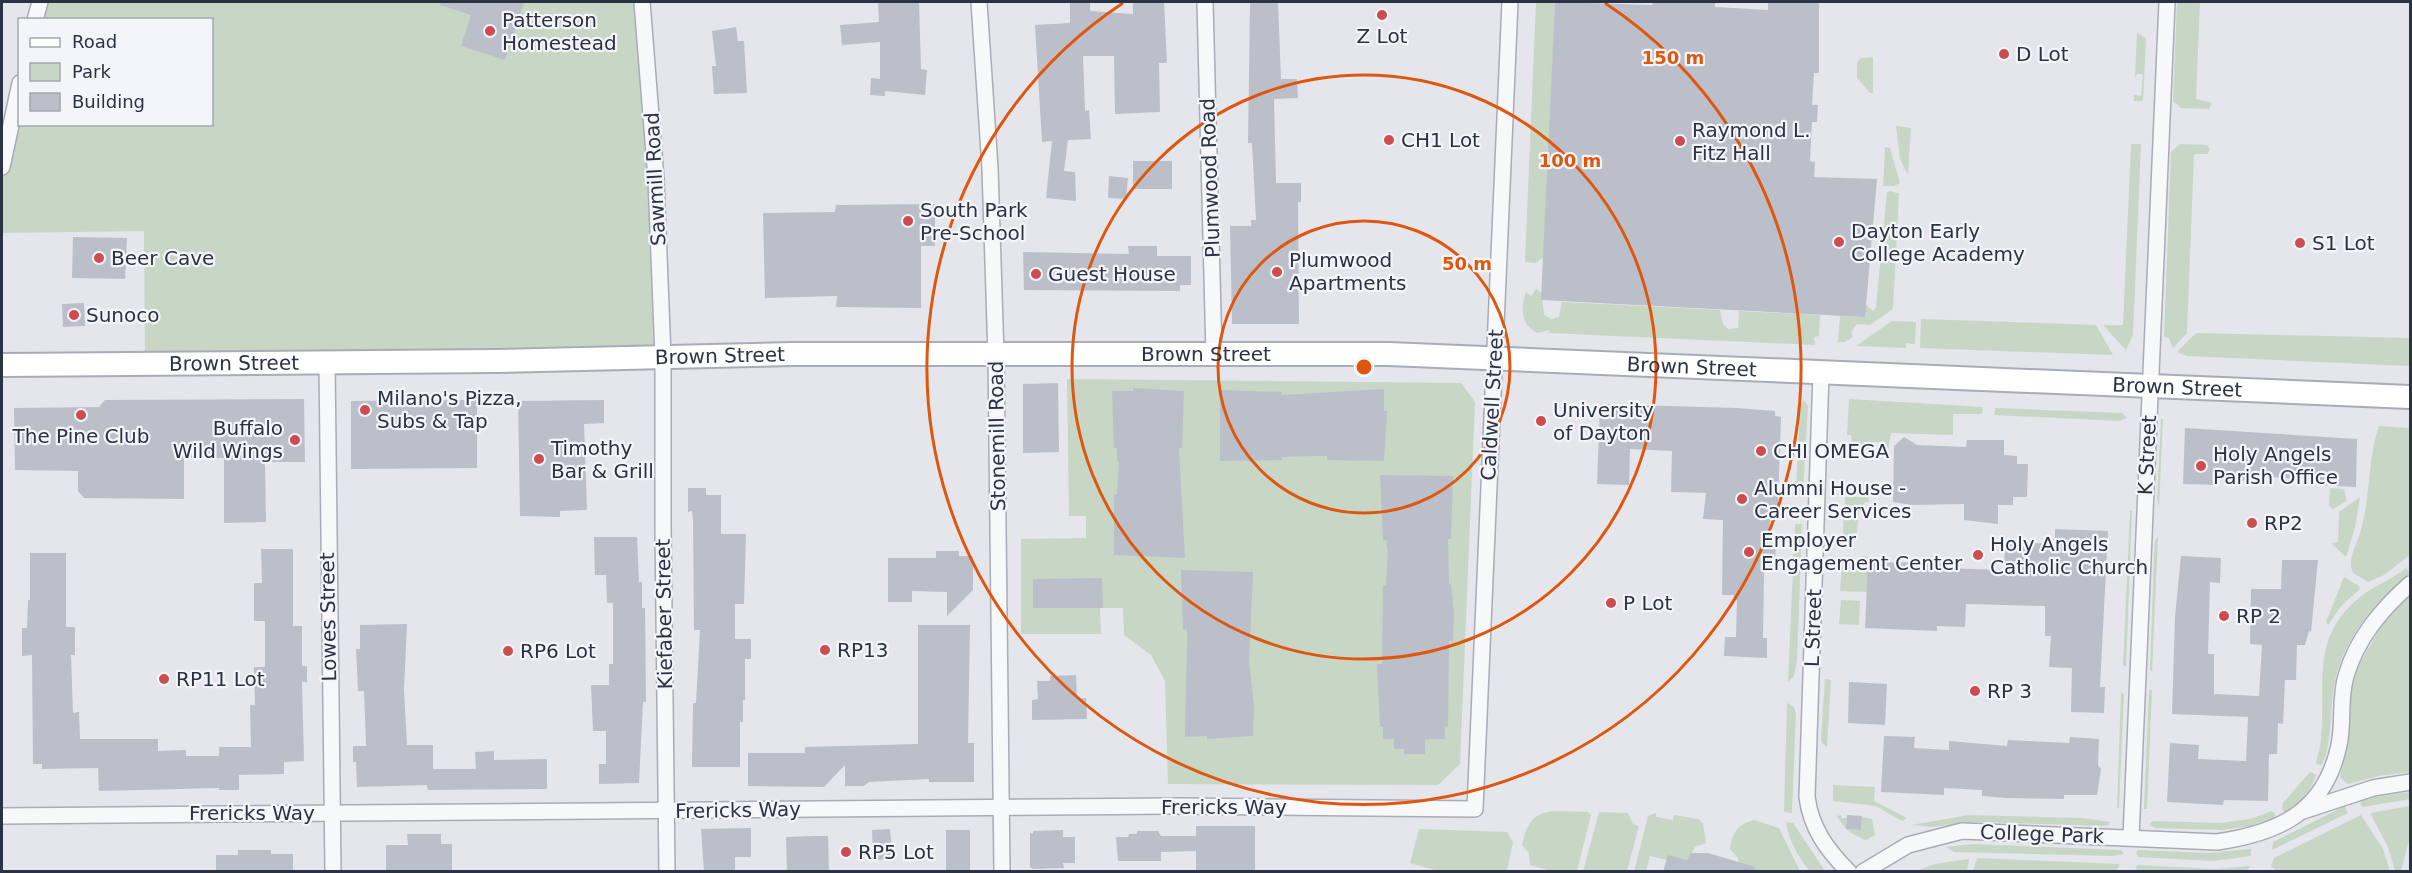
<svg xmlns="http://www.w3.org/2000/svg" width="2412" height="873" font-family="'DejaVu Sans',sans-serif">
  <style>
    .green { fill: #c7d6c5 }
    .building { fill: #bbbfc9 }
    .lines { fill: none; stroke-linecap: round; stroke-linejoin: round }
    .street-casing { stroke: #a9acb6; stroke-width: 18 }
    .secondary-casing { stroke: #a9acb6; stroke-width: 26 }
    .street { stroke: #f7f8fa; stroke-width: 15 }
    .secondary { stroke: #fff; stroke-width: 22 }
    .ring { fill: none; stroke: #df570f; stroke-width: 3 }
    .poi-dot { fill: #ce4b50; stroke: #f4f5f9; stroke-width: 2 }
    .labels { text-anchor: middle; stroke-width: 4.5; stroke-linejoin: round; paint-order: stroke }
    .poi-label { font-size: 20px; fill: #2b3244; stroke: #f4f5f9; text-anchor: start }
    .street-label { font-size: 20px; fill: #2b3244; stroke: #f4f5f9 }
    .centre { fill: #df570f; stroke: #f4f5f9; stroke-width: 3 }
    .ring-label { font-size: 18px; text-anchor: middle; font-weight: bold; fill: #df570f; stroke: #f4f5f9; stroke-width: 4.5; stroke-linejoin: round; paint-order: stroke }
  </style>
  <rect width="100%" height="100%" fill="#e4e6ec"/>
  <g class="green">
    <path d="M41,2H642L663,357L145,364L144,231L2,233V167L19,83L20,124H212V20L35,19Z"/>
    <path d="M1536,2H1555L1544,257L1535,263L1525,262Z"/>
    <path d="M2177,2H2200L2196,99L2212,103L2209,109L2181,108L2173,101Z"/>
    <path d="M2137,33L2146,38L2143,101H2134V95L2141,96L2143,74H2137L2135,78Z"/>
    <path d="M1873,57V93H1870L1857,78V62L1861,58Z"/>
    <path d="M1896,126L1911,128L1908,175L1900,159Z"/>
    <path d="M2131,144H2141L2133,335L2126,350L2103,325H2123Z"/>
    <path d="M2180,144L2207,145L2210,150L2207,154H2194L2187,333L2173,348L2169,338L2164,337L2171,152Z"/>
    <path d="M1885,147L1890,148L1900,183L1894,186H1883Z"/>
    <path d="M1891,191L1899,194L1893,309L1870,325L1857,324L1851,332L1853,337L1845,342H1838L1840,316L1864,317L1866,305L1873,311L1876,307L1887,192Z"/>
    <path d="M1536,289L1542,293L1544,315L1551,319L1559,317L1562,302L1720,310L1723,324L1728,329L1738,328L1739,311L1820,315L1819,336L1814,337L1815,345L1549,333L1550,330L1537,333C1521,324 1520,309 1526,292L1531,296Z"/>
    <path d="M1921,319L2096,325L2113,355L1920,348Z"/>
    <path d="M1892,321L1916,322L1915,344L1906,343V348L1856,346Z"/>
    <path d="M2196,333L2410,338V366L2187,356L2177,352Z"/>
    <path d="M1067,379L1461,383L1475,402L1460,764L1438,785L1168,784L1165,681L1151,655L1124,635L1123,608H1100L1101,634H1021V539L1086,538V516H1069Z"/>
    <path d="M1849,399L1983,407L1982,414H1953V435L1891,433L1888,451H1881V442H1872V450H1858V446L1852,445L1851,435H1847Z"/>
    <path d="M1804,400L1808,406L1803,491H1796L1800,406Z"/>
    <path d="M1995,408L2122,413L2127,418L2119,421L1994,415Z"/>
    <path d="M2161,419H2163L2159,508L2157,499Z"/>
    <path d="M2379,426L2410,428V555L2384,575L2368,582L2353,573C2347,559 2356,546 2360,533C2371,498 2367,461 2379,426Z"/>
    <path d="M2330,488L2344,489L2347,501L2333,509L2329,506Z"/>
    <path d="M1845,497H1869V502H1865L1863,507L1859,508L1857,533H1852L1850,539H1848L1846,549H1842Z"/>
    <path d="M2360,497L2355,528L2346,557L2331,543L2338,542L2339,512Z"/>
    <path d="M2130,511H2132L2126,666H2123Z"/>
    <path d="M1795,524H1802L1797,661L1794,676L1788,682Z"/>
    <path d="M2158,536L2152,672L2150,670L2154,557L2155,541Z"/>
    <path d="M1862,556L1870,557L1867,592L1840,591L1842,562L1861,561Z"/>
    <path d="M2406,568L2410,573C2375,601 2342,640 2334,686C2330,708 2332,732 2326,754L2322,765L2316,764C2317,755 2321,747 2321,737C2326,683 2310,637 2360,597C2374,586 2391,580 2406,568Z"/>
    <path d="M2344,577L2359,586L2360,589L2342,605L2328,625L2326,622Z"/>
    <path d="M2410,594V772L2378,776L2348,784L2340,777L2348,743L2350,695L2359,665L2380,628Z"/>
    <path d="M1841,600L1860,601L1859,625L1839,624Z"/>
    <path d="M1825,679L1831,680L1827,747L1822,743L1821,739Z"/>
    <path d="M2149,690H2152L2147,809H2144Z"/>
    <path d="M2121,692L2124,694L2119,808H2117Z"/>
    <path d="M1787,703L1794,707L1796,714L1792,813L1784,812Z"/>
    <path d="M2310,772L2316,775C2312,789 2299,806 2285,812L2282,809L2283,803Z"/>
    <path d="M1833,785L1875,787L1874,801L1907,818L1902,821L1876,806L1833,801Z"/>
    <path d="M2410,792V799L2363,807L2360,804L2363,799Z"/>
    <path d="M2345,806L2348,813L2272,850L2273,842Z"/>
    <path d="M2410,806V837L2401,871H2395L2388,847L2370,813Z"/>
    <path d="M1555,811L1588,812L1591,815L1577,871H1551L1530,865L1529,853L1522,845C1527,824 1532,813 1555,811Z"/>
    <path d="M2272,811L2276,815L2273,818L2250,826L2222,830L2156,828L2149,825L2153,821L2221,823L2250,819Z"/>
    <path d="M1599,812L1628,813L1633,824L1639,826L1627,871H1583Z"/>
    <path d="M1656,813V817L1673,820L1674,815L1699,819L1703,824L1706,843L1695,847L1688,860L1669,856L1667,860L1650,856L1646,871L1634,872L1648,816Z"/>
    <path d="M1841,815L1842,818H1847V829L1861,830L1862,817L1872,819L1875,835L1866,840C1851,834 1845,830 1837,816Z"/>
    <path d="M1969,815L2083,818L2110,822L2109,825L2104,826L1980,822L1932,827L1911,825Z"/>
    <path d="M2361,815L2383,849L2390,871L2278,872L2271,866L2274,858Z"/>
    <path d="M1754,820L1779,828L1800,871H1740L1738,858L1730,849C1732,833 1738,824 1754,820Z"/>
    <path d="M1786,822L1793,823L1825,871H1810C1798,857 1789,841 1786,822Z"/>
    <path d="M1419,829L1507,832L1513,842L1507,871H1438L1410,863Z"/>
    <path d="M1972,844L2121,850L2124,854L2113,856L1954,852L1946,847Z"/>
    <path d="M2251,849V856L2213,861L2138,857L2136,853L2138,850L2209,853Z"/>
    <path d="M1977,858L2119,864L2120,866L2114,872L1973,871Z"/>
    <path d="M1969,859L1967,871H1916L1935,864Z"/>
    <path d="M2137,865L2216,869L2251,866L2246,872L2135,871Z"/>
  </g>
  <g class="building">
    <path d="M441,2H524L505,60L461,46L471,15L440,5Z"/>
    <path d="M878,2H919L921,69L927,70L925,95L885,91V96L870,95L871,78L880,79V42L842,45L840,25L879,22Z"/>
    <path d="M1070,2H1090V11L1133,14V2H1164L1167,63H1159L1160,112L1115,114L1114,56H1083L1085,111L1089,110L1091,139L1068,140L1064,171L1075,172L1076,201L1046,198L1052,141L1042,142L1035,25L1070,23Z"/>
    <path d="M1250,2H1278L1281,79H1297L1298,98L1274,99L1276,183H1301V202H1298L1299,324H1232L1230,226H1251V220H1256L1252,143H1248Z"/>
    <path d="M1555,2L1652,5L1653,2H1715V7L1768,10V2H1819V73H1814L1812,105H1818L1817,122H1812L1810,161L1815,162L1814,177L1877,179L1865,317L1541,300Z"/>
    <path d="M736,27L738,41H744L747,93L714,94L712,66H716L712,31Z"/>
    <rect x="1133" y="161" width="39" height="28"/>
    <path d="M1109,176L1128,178L1126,199L1108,198Z"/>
    <path d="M935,204V246H921V308L836,307L837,296L765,298L763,213L835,212L836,205Z"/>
    <path d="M73,237L127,238L125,279L72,278Z"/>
    <path d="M1128,246H1157V256H1191V285H1180V291L1024,290L1023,252L1129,254Z"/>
    <path d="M84,303L85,326L63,327L62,304Z"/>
    <path d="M1058,383L1059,452L1023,453V384Z"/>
    <path d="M1133,388L1184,391L1182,448H1179L1185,558L1114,555V494H1117L1119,461H1117V448H1114L1112,391H1133Z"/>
    <path d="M1384,389V411H1387L1384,461L1327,460V456H1315L1282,457V460L1220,461V390L1282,392V395Z"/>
    <path d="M304,399L305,462H265L266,522L224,523V458H184V499L84,498L78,491V471L15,470L14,408L99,407L105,400Z"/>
    <path d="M477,400V468L351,469V401Z"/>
    <path d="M604,400V423L584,424L587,510L560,511V517L520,516L518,401Z"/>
    <path d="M1600,404L1737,408L1775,411V416L1781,417L1778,503L1777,511H1771L1768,543H1776L1775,561H1768L1767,568H1764L1763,638H1767V658L1724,656L1725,637H1736L1737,600H1734V595H1722L1723,520L1703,519L1706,493L1671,492L1672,451L1630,449L1629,485L1597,484Z"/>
    <path d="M2185,428L2357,439L2356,487L2317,485V480L2250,476V481L2217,480V485L2183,484Z"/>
    <path d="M1904,437L1917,445L1966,447L1967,440H2004V455L2017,456V464H2028L2027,497H2013V505H1998V524L1964,520V504L1912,505L1893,502L1894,446Z"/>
    <path d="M1380,475L1453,476L1451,539H1448L1449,584H1451L1454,615L1453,641H1449L1448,727L1445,726V739H1425V754H1404V749H1394V739H1383V727H1380L1377,664H1382L1383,585H1386L1388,552L1386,540H1383Z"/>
    <path d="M688,488H706V495H721V534H746L744,604H735V639H751V659H745V700H743V722H740V767H692L693,703H696L700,630H694L693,520L692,511L688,512Z"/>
    <path d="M2055,529L2108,531L2100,687H2105L2104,713L2071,712L2072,668L2049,667L2051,636H2045V606L1966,604L1965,627L1937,626V631L1865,628L1868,562L1942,563V568L2004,570L2005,542L2055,544Z"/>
    <path d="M594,537H637L639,582H642V608H645L646,702H643L639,783L599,784V764H606V731H593L591,685H609V664H613V603H607L606,575H595Z"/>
    <path d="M261,549H293V626H302V666H307V682H302L304,761L284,762V774L239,775V790H219V788L99,791L98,768L42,769V764H33L32,655L22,656V628H27L28,600H30V553H66V627H75V655H71L73,713L79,712L80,739H158V751L186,750V756H219V747H251L250,705H255L254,667H265V621H254V583H262Z"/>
    <path d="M936,551H959V556H973V590L947,616V592L912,591V602H888V558H936Z"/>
    <path d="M2181,556L2221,558L2220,583L2210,582L2208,654H2214V694L2259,696L2262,645L2250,644L2251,589H2281L2282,560H2318L2311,632L2309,631L2305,645H2297L2296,680H2285L2283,724L2278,723L2277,754H2269L2268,801L2224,800L2223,805L2167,802L2170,743L2199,745L2198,759L2246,761L2248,717L2172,714L2175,617Z"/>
    <path d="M1181,570L1253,572L1249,661L1254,707L1253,736L1207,739V736L1185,737L1187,642V629L1183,630Z"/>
    <path d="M1102,578L1103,608H1033V579Z"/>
    <path d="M407,624L404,690L407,745H433V769H476L475,752L494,751V760L547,759V789L428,790L427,785L357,787L356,762H353V746H366L364,691H358L356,649H360V625Z"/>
    <path d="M918,625H970L968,743H974V782H929V779L869,782L864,786H845V765L824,787L748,786V753H805V747L918,744Z"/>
    <path d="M1076,675L1077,699L1086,698L1087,719L1032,720V700L1038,699L1037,681H1050V676Z"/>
    <path d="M1849,682L1887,684L1885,725L1848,723Z"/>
    <path d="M1884,736L1915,737L1914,748L1949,750V741L2007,746L2008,740L2069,743L2070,737L2099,739L2098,765L2101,769L2097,795H2064V799L2006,798L1982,796V790L1944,788V795L1881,792Z"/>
    <path d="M1847,815L1862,816L1861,830L1846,829Z"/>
    <path d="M1196,826H1255V872H1196V851L1161,852V861H1118L1116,837H1128L1129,834H1137V831H1158L1161,836H1196Z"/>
    <path d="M751,828V857H735V872H704L701,829Z"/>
    <path d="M890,829L893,859L873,860L872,830Z"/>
    <rect x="946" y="830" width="24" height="42"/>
    <path d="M1063,830V837H1075V863H1063L1064,868L1033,869L1030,867V833L1033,834V831Z"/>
    <path d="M407,834H441V844H452V872H386V845H408Z"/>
    <path d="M815,836H828L829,872H787L786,837Z"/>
    <path d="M238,850H271V854H293V872H216V855H238Z"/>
    <path d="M1691,853H1708L1755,867L1754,872H1663L1668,855L1687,860Z"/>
  </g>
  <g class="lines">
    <defs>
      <g id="street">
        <path d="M642,2L656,179L663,357V527L667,872"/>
        <path d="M979,2L990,168L996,356L1002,872"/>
        <path d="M1205,2L1214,354"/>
        <path d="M35,20L40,2"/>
        <path d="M2,167L20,83"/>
        <path d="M327,363L333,872"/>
        <path d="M1821,372L1807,797C1811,828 1827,850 1849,872"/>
        <path d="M2303,811L2373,788L2410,782"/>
        <path d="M2,816L1176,806L1475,809L1510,2"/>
        <path d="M2131,837L2167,2"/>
        <path d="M1863,872L1908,845L1962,831L2217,842C2279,833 2325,812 2339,745C2344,722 2339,699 2346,676C2357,638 2381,610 2410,584"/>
      </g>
      <g id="secondary">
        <path id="s1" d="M2,365L496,361L792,354H1389L2410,397"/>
      </g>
    </defs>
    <use href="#street" class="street-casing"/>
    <use href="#secondary" class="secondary-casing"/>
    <use href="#street" class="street"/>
    <use href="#secondary" class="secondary"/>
  </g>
  <g class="ring">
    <circle cx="1364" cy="367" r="146"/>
    <circle cx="1364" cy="367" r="292"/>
    <path d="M1605 3A437 437 0 1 1 1123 3"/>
  </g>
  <g class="poi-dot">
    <circle cx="1382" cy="15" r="6"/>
    <circle cx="490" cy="31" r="6"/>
    <circle cx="2004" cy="54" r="6"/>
    <circle cx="1389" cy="140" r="6"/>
    <circle cx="1680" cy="141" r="6"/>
    <circle cx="908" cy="221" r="6"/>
    <circle cx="1839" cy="242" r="6"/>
    <circle cx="2300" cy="243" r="6"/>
    <circle cx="99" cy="258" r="6"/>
    <circle cx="1277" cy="272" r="6"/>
    <circle cx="1036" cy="274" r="6"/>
    <circle cx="74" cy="315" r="6"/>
    <circle cx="365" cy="410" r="6"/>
    <circle cx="81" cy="415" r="6"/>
    <circle cx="1541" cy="421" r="6"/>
    <circle cx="295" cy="440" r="6"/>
    <circle cx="1761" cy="451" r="6"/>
    <circle cx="539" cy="459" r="6"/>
    <circle cx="2201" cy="466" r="6"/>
    <circle cx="1742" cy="499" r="6"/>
    <circle cx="2252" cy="523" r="6"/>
    <circle cx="1749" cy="552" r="6"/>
    <circle cx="1978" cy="555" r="6"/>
    <circle cx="1611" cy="603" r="6"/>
    <circle cx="2224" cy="616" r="6"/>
    <circle cx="825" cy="650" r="6"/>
    <circle cx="508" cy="651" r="6"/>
    <circle cx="164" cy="679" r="6"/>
    <circle cx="1975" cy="691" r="6"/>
    <circle cx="846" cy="852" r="6"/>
  </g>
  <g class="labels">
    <g class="poi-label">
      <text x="502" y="27">Patterson<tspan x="502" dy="23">Homestead</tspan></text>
      <text x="1382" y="43" text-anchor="middle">Z Lot</text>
      <text x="2016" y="61">D Lot</text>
      <text x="1692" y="137">Raymond L.<tspan x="1692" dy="23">Fitz Hall</tspan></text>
      <text x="1401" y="147">CH1 Lot</text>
      <text x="920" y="217">South Park<tspan x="920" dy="23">Pre-School</tspan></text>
      <text x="1851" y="238">Dayton Early<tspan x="1851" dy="23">College Academy</tspan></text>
      <text x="2312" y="250">S1 Lot</text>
      <text x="111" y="265">Beer Cave</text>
      <text x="1289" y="267">Plumwood<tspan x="1289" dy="23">Apartments</tspan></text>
      <text x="1048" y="281">Guest House</text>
      <text x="86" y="322">Sunoco</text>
      <text x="377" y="405">Milano's Pizza,<tspan x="377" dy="23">Subs &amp; Tap</tspan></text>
      <text x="1553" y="417">University<tspan x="1553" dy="23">of Dayton</tspan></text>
      <text x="283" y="435" text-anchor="end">Buffalo<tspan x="283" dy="23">Wild Wings</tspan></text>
      <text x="81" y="443" text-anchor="middle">The Pine Club</text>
      <text x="551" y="455">Timothy<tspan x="551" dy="23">Bar &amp; Grill</tspan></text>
      <text x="1773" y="458">CHI OMEGA</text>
      <text x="2213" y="461">Holy Angels<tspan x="2213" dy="23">Parish Office</tspan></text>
      <text x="1754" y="495">Alumni House -<tspan x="1754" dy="23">Career Services</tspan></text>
      <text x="2264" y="530">RP2</text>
      <text x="1761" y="547">Employer<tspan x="1761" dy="23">Engagement Center</tspan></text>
      <text x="1990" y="551">Holy Angels<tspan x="1990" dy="23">Catholic Church</tspan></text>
      <text x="1623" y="610">P Lot</text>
      <text x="2236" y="623">RP 2</text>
      <text x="837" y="657">RP13</text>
      <text x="520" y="658">RP6 Lot</text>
      <text x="176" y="686">RP11 Lot</text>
      <text x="1987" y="698">RP 3</text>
      <text x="858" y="859">RP5 Lot</text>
    </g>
    <g class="street-label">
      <text transform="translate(1210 178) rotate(-92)" y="7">Plumwood Road</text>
      <text transform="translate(655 179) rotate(-93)" y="7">Sawmill Road</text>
      <text dy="7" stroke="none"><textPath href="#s1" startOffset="1204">Brown Street</textPath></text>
      <text dy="7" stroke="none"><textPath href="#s1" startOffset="718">Brown Street</textPath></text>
      <text dy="7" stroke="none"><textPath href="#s1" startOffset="232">Brown Street</textPath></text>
      <text dy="7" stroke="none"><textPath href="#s1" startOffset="1690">Brown Street</textPath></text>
      <text dy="7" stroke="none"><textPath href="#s1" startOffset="2176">Brown Street</textPath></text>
      <text transform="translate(1492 405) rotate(-87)" y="7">Caldwell Street</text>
      <text transform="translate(997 436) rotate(-91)" y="7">Stonemill Road</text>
      <text transform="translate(2147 455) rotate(-87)" y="7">K Street</text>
      <text transform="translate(664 614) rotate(-91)" y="7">Kiefaber Street</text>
      <text transform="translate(328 617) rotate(-91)" y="7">Lowes Street</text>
      <text transform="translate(1813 628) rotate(-88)" y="7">L Street</text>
      <text x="1224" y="814">Frericks Way</text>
      <text transform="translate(738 810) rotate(-1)" y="7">Frericks Way</text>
      <text x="252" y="820">Frericks Way</text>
      <text transform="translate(2042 834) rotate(2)" y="7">College Park</text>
    </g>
  </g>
  <circle cx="1364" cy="367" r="9" class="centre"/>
  <g class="ring-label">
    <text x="1673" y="64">150 m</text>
    <text x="1570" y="167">100 m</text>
    <text x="1467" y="270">50 m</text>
  </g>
  <rect width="2412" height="873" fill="none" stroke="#2b3244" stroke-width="6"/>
  <rect x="18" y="18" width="195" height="108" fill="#f4f5f9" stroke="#a4a7b1" stroke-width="1.5"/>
  <rect x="30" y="38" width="30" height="9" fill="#ffffff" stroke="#a4a7b1" stroke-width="1.5"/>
  <text x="72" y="48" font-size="18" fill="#2b3244">Road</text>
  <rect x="30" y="63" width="30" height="18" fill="#c7d6c5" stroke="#a4a7b1" stroke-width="1.5"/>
  <text x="72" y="78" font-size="18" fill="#2b3244">Park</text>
  <rect x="30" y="93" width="30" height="18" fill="#bbbfc9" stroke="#a4a7b1" stroke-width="1.5"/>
  <text x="72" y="108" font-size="18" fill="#2b3244">Building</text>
</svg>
